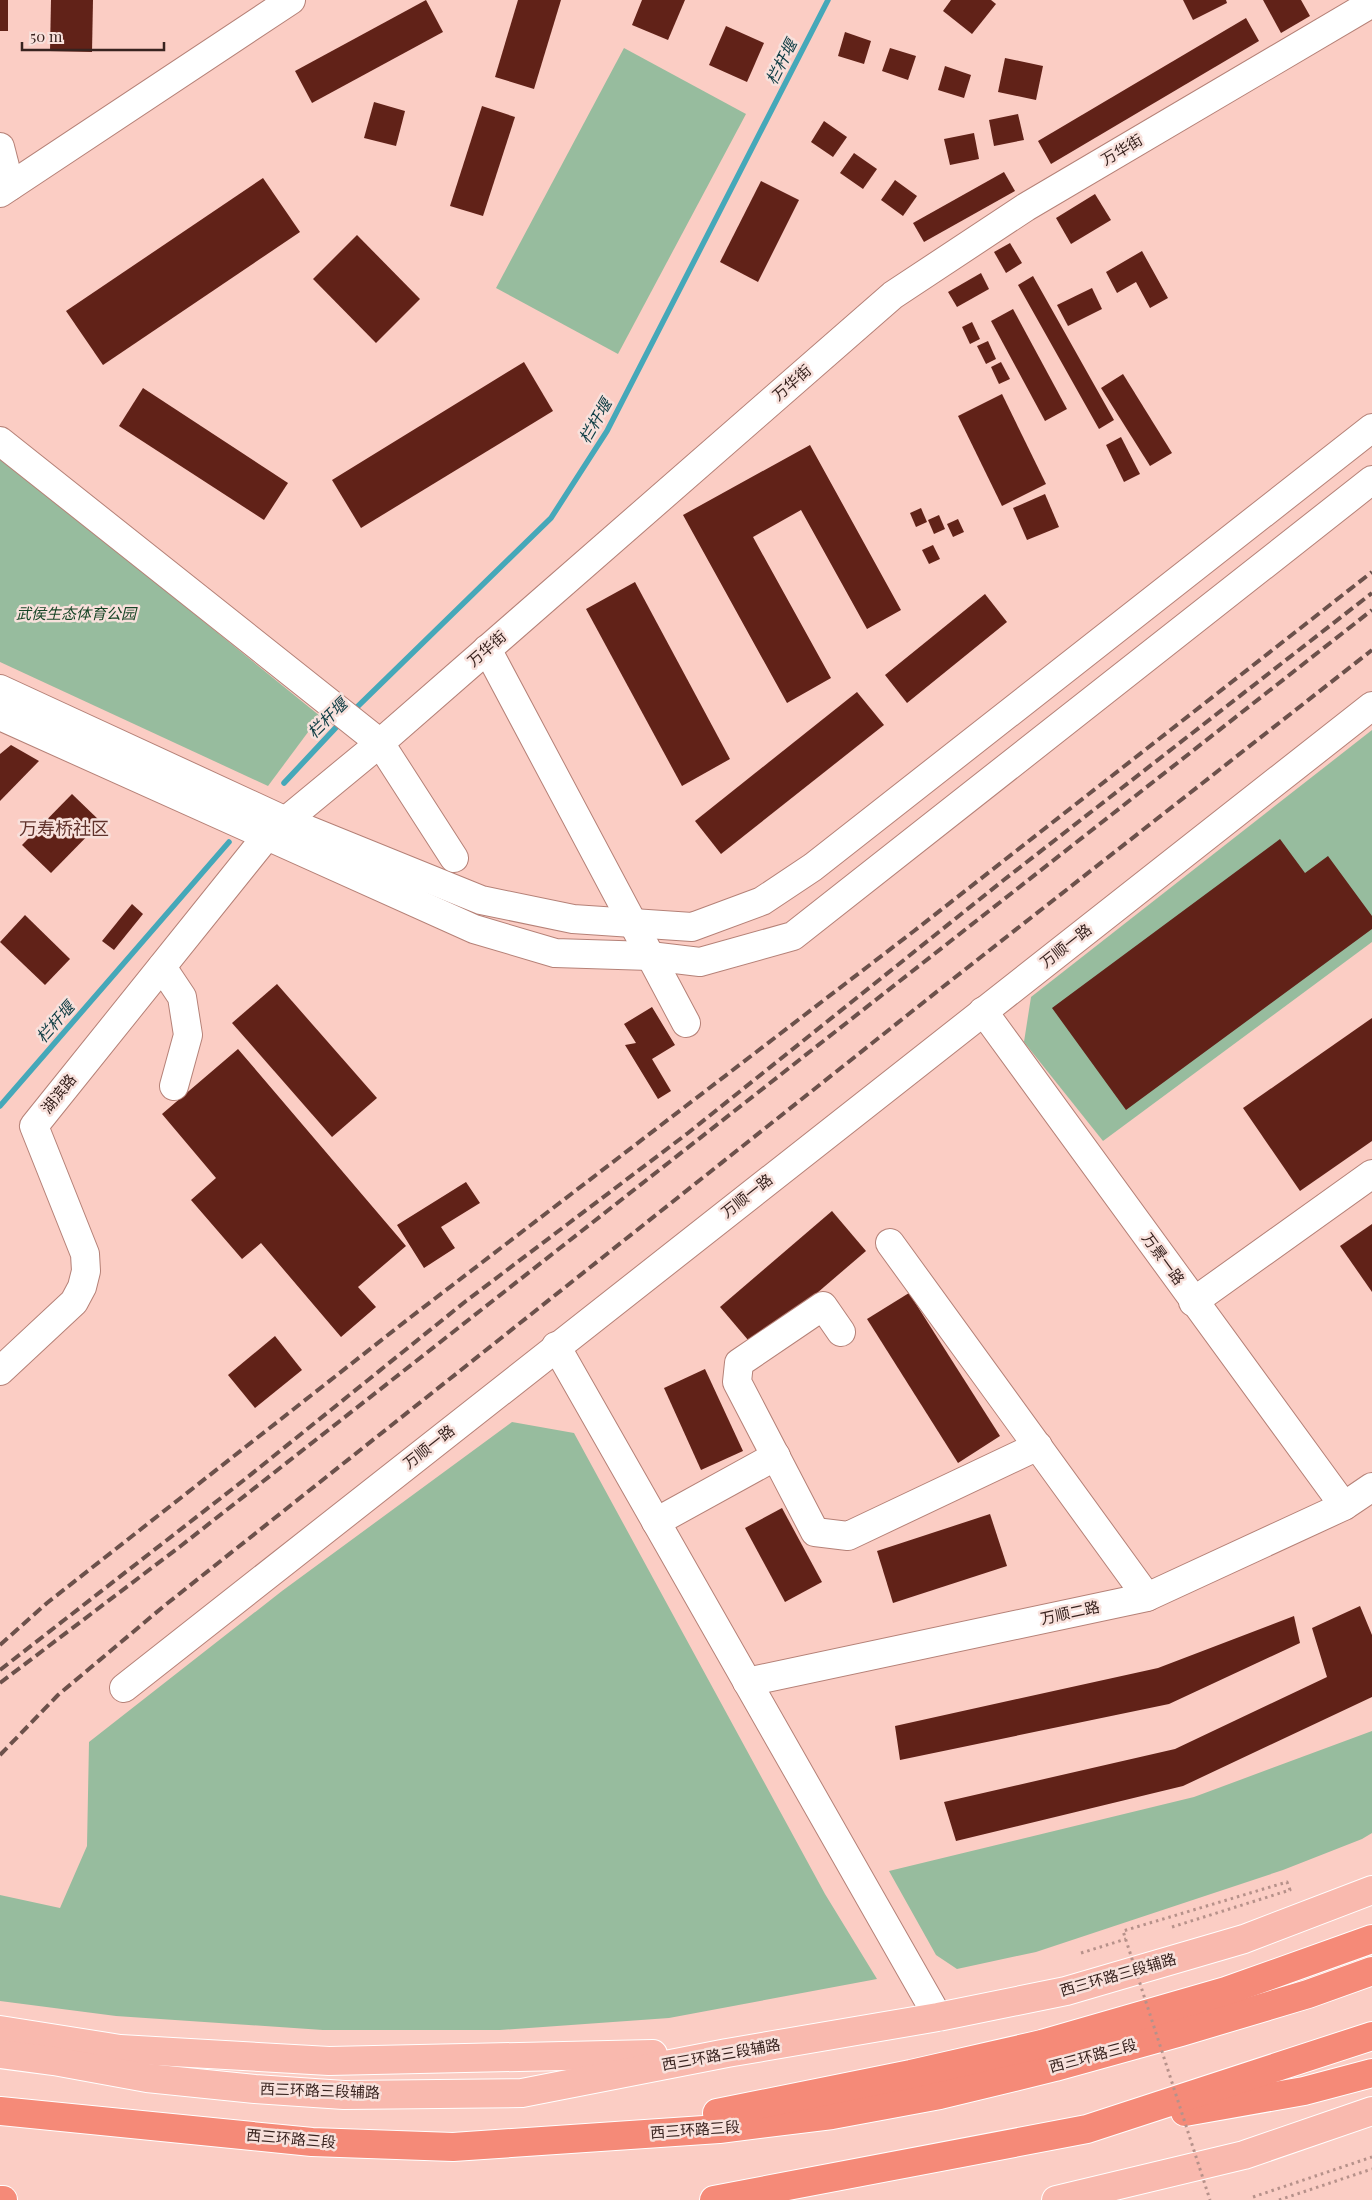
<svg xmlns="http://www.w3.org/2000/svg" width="1372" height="2200" font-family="'Playfair Display','Noto Sans SC',serif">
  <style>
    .green { fill: #97bc9e }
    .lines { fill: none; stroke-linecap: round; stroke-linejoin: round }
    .stream { stroke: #45a8b9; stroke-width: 5.5 }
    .building { fill: #612218 }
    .minor-casing { stroke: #b58177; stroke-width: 30 }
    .major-casing { stroke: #fff; stroke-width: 30 }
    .highway-casing { stroke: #fff; stroke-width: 30 }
    .path { stroke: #b6918a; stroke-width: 3; stroke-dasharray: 2.5 4; stroke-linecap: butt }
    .minor { stroke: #fff; stroke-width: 28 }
    .major { stroke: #f9b9ae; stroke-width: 28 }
    .highway { stroke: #f58a78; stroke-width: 28 }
    .rail { stroke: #6c514b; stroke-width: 4; stroke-dasharray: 10 5; stroke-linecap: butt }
    .path-bridge { stroke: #b6918a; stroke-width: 3; stroke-dasharray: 2.5 4; stroke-linecap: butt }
    .labels { text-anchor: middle; stroke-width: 5; stroke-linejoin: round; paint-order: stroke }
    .street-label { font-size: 15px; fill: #38231f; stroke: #f8e1dc }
    .park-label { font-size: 15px; font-style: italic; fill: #164425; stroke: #f8e1dc }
    .water-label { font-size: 16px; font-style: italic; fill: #0f3d44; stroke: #f8e1dc }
    .quarter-label { font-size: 18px; fill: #60322b; stroke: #f8e1dc }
  </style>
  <rect width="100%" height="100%" fill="#fbcdc4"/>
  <g class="green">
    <path d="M624,48L746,114L618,354L496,288Z"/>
    <path d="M0,456L320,716L268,786L0,662Z"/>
    <path d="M1372,730V942L1103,1141L1024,1042L1031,997Z"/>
    <path d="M512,1422L574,1433L825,1894L877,1979L669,2018L500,2030H323L116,2016L0,2001V1895L60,1908L87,1846L89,1742L282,1591Z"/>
    <path d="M1372,1731V1833L1362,1839L1283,1870L1036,1952L957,1969L936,1955L889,1871L1194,1797Z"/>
  </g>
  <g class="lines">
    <g class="stream">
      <path d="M353,711L551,518L607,431L828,0"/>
      <path d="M284,783L342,721"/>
      <path d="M0,1106L229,842"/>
    </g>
  </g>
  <g class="building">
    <rect x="0" y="0" width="8" height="31"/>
    <path d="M51,0H93L92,52L50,51Z"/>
    <path d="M426,0L443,32L312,103L295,71Z"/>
    <path d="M518,0H561L534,89L495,77Z"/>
    <path d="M642,0H685L668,40L632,25Z"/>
    <path d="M951,0H991L996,4L972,34L943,11Z"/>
    <path d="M1183,0H1226L1227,3L1193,20Z"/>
    <path d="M1263,0H1301L1310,16L1281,33Z"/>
    <path d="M1246,18L1259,41L1051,164L1038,141Z"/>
    <path d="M726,26L764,43L747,82L709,65Z"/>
    <path d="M845,32L871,41L864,64L838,56Z"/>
    <path d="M890,48L916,56L908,80L882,71Z"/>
    <path d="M1005,58L1043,66L1036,100L998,92Z"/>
    <path d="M945,66L971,75L964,98L938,90Z"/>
    <path d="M374,102L405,111L396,146L364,138Z"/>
    <path d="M482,106L515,117L483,216L450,206Z"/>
    <path d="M1018,114L1024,140L994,146L989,120Z"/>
    <path d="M824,121L847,137L833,157L811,142Z"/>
    <path d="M974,133L979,159L950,165L944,139Z"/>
    <path d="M854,153L877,169L863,189L840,173Z"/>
    <path d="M1004,172L1015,191L924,242L913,223Z"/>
    <path d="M263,178L300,232L103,365L66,311Z"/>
    <path d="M895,180L917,196L903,216L881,200Z"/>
    <path d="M761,181L799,200L758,282L720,262Z"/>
    <path d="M1095,194L1111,220L1071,244L1056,218Z"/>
    <path d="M357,235L420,299L376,343L313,279Z"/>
    <path d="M1010,243L1022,263L1006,273L994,252Z"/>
    <path d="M1142,251L1168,298L1150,308L1136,282L1117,293L1106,272Z"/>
    <path d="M981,273L989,289L957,307L948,292Z"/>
    <path d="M1033,276L1114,420L1099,429L1018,285Z"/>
    <path d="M1092,288L1102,309L1068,326L1057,305Z"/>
    <path d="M1013,309L1067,409L1045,421L991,321Z"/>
    <path d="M972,322L980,339L970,344L962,327Z"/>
    <path d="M988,341L996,359L986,364L977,346Z"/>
    <path d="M524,362L553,411L361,528L332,480Z"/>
    <path d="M1001,362L1010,379L999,384L991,367Z"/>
    <path d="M1123,374L1172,453L1150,466L1101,388Z"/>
    <path d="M143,388L288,483L264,520L119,426Z"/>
    <path d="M1002,394L1046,484L1002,506L958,416Z"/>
    <path d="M1121,437L1140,474L1124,482L1106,445Z"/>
    <path d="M810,445L901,610L867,629L801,510L753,537L831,678L787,703L683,515Z"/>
    <path d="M1045,494L1059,527L1027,540L1013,508Z"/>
    <path d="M921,508L927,522L916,527L910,513Z"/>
    <path d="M939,515L945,529L934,534L928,520Z"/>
    <path d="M958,519L964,532L953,537L947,524Z"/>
    <path d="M933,545L940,559L929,564L922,550Z"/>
    <path d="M635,582L730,759L682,786L586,609Z"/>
    <path d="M985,594L1007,622L907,703L885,675Z"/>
    <path d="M857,692L884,725L721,854L695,821Z"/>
    <path d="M11,745L39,761L0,801V754Z"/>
    <path d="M72,794L101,822L51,873L22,845Z"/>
    <path d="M1280,839L1305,873L1328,856L1372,916V929L1126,1110L1052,1008Z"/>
    <path d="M132,904L143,914L114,950L102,941Z"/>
    <path d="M25,915L70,959L45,985L0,942Z"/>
    <path d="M277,984L377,1098L332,1137L232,1023Z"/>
    <path d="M652,1007L675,1045L652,1059L671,1091L658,1099L625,1045L636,1043L624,1024Z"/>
    <path d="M1372,1018V1141L1300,1191L1243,1108Z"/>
    <path d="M238,1049L406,1246L358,1287L376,1307L341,1337L261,1243L242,1259L191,1200L216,1178L162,1114Z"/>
    <path d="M466,1182L480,1203L441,1227L455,1248L424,1268L397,1225Z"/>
    <path d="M832,1211L866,1251L754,1347L720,1307Z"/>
    <path d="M1372,1224V1292L1340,1246Z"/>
    <path d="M909,1293L1000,1436L958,1463L867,1319Z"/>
    <path d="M275,1336L302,1370L255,1408L228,1375Z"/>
    <path d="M705,1369L743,1451L701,1470L664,1388Z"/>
    <path d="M782,1508L822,1582L785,1602L745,1528Z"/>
    <path d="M990,1514L1007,1566L893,1603L877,1551Z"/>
    <path d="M1360,1606L1372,1635V1697L1183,1786L956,1841L944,1802L1175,1749L1327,1677L1312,1628Z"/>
    <path d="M1294,1616L1300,1643L1169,1704L900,1760L895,1726L1158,1668Z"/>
  </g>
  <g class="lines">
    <defs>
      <g id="minor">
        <path d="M0,147L10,186"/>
        <path d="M0,193L291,0"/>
        <path d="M0,441L380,743L454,858"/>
        <path d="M487,649L686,1023"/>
        <path d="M0,689L286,821L481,900L573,919L692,927L762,901L813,867L1372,428"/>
        <path d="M0,716L474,929L555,953L650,956L700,962L793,936L1372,480"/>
        <path d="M162,967L182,997L188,1035L174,1086"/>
        <path d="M983,1011L1344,1506"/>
        <path d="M890,1243L1147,1597"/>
        <path d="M1193,1302L1372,1174"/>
        <path d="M841,1332L823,1306L739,1363L737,1382L815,1532L848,1536L1038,1446"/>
        <path d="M556,1346L938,2017"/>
        <path d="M0,1371L74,1302L82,1287L86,1271L85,1254L34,1126L266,837L380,743L893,295L1026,207L1372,3"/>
        <path d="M656,1522L776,1456"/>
        <path d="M747,1682L1147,1597L1344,1506L1372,1487"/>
        <path d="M124,1688L1372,706"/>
      </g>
      <g id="major">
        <path d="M0,2030L120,2049L329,2061L653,2054"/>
        <path d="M0,2054L54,2061L147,2078L255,2089L344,2095L522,2093L727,2053L938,2017L1066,1991L1244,1939L1372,1890"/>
        <path d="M1056,2200L1244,2155L1372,2111"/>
      </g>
      <g id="highway">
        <path d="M0,2111L312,2142L453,2147L719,2129L832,2115L940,2095L1055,2067L1181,2032L1308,1994L1372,1971"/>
        <path d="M1185,2112L1304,2091L1372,2073"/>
        <path d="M717,2113L911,2074L1042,2044L1226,1991L1372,1939"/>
        <path d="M0,2200H3"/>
        <path d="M714,2200L1087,2129L1372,2036"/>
      </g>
    </defs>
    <use href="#minor" class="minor-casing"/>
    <use href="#major" class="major-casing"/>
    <use href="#highway" class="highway-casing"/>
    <g class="path">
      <path d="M1081,1953L1126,1939"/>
      <path d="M1253,2197L1372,2157"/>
      <path d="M1279,2200L1372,2169"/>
    </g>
    <use href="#minor" class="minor"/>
    <use href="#major" class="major"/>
    <use href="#highway" class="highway"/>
    <g class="rail">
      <path d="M0,1645L47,1603L407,1320L914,931L1372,572"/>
      <path d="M0,1670L244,1480L466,1301L688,1133L1005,879L1372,593"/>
      <path d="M0,1683L182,1545L1372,610"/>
      <path d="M0,1755L58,1695L164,1606L944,986L1372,650"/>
    </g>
    <path class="path-bridge" d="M1172,1927L1290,1890L1287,1882L1123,1931L1210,2200"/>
  </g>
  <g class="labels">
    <g class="street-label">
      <text transform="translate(1122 150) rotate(-31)" y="5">万华街</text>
      <text transform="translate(792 383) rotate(-41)" y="5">万华街</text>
      <text transform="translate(487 649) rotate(-41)" y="5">万华街</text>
      <text transform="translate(1066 946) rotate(-38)" y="5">万顺一路</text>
      <text transform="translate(59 1094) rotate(-51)" y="5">湖滨路</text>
      <text transform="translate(747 1196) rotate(-38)" y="5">万顺一路</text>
      <text transform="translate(1163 1259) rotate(54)" y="5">万景一路</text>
      <text transform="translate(429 1447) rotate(-38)" y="5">万顺一路</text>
      <text transform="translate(1070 1613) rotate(-12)" y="5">万顺二路</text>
      <text transform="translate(1118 1975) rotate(-16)" y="5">西三环路三段辅路</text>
      <text transform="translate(721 2055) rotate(-10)" y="5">西三环路三段辅路</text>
      <text transform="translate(1093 2056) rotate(-15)" y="5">西三环路三段</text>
      <text transform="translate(320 2091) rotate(2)" y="5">西三环路三段辅路</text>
      <text transform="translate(695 2130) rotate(-4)" y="5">西三环路三段</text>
      <text transform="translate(291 2139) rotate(5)" y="5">西三环路三段</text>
    </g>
    <g class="park-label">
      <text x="76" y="619">武侯生态体育公园</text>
    </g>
    <g class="water-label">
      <text transform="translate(781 62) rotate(-63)" y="6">栏杆堰</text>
      <text transform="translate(595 421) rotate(-60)" y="6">栏杆堰</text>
      <text transform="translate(327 718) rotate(-45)" y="6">栏杆堰</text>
      <text transform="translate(55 1022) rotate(-49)" y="6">栏杆堰</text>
    </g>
    <g class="quarter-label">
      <text x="64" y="835">万寿桥社区</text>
    </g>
  </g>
  <path d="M22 42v8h142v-8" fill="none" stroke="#38231f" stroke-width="2.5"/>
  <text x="30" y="42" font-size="15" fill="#38231f" stroke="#f8e1dc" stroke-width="4" paint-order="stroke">50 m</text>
</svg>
